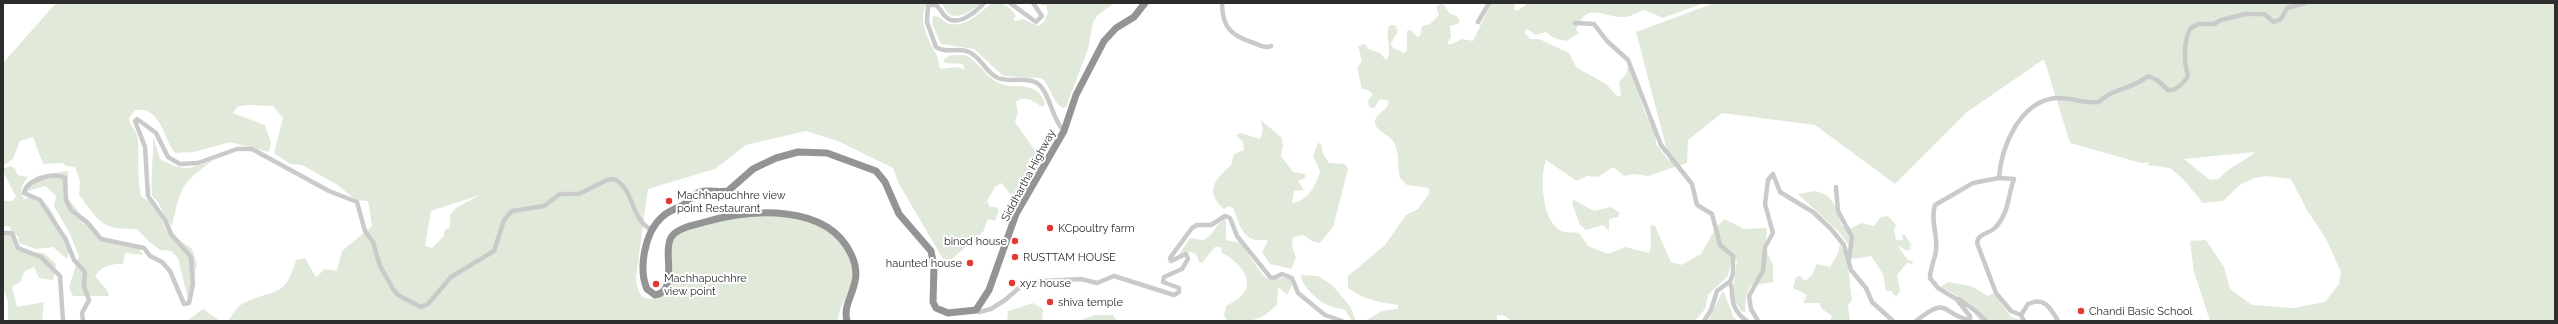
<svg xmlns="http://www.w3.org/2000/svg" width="2558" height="324" font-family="Raleway,sans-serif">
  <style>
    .green { fill: #e1eada; fill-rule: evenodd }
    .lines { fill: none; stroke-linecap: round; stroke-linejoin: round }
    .minor { stroke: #cacaca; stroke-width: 4.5 }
    .highway { stroke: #949494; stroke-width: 7 }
    .poi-dot { fill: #e23a31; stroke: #fff; stroke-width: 1.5 }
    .labels { text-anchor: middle; stroke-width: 4; stroke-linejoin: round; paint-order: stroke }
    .street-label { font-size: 11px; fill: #2d2d2d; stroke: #fff }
    .poi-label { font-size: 11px; fill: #2d2d2d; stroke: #fff; text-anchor: start }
  </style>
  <rect width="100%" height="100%" fill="#fff"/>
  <g class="green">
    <path d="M56,3H927C917,19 928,40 936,54C940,59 937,64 941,69L958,67L965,70L963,64L946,63L943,60L951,55H965C979,61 985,77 999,83C1017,91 1035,79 1045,103L1044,106L1042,107C1034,102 1024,94 1016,102L1018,112L1015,122L1036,152L1045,159L1025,192C1005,196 1013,195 1001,183L995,187L987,201L990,207H996L999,210L995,221L988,219L983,232L946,264L899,184L893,168L838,141L806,131L746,145L715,169L648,189L636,277C637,298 648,307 665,290L671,238L695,225L770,212L808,218L841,237L853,266V283L841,307L837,321H228C232,316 236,307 242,304C271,288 285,301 296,260L305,258L316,277L325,269L337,271L342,251L372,226L368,201L356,200L336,184L302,165L290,164L274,153L283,118L273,106L246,105L237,107L233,113L265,125L271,143L269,152L230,142L194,152L175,153C163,138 161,106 135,110L129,118C130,127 138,131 138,141C139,159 137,177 141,196L156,206L166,230L192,249L197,264L188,299L178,258L171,251L160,250L147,240L137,229C99,229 101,223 79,195L80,181L75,167L66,166L63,163L43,164L33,137L20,141L13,159L3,166V63ZM480,195L456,208L450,215V227L444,231V236L432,248L425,246L431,211Z"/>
    <path d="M941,3H981C974,9 961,19 951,15C947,14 944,6 941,3Z"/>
    <path d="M993,3C1004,3 1010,6 1016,16L1013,19L1015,21L1023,19L1038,26L1044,22L1048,13L1046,5H1041L1040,3H1114L1097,16L1093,22L1088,49L1066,107L1063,108C1051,102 1052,86 1041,78L1003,76L974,49L941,44L932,24L933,16C940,15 944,23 950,24C969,27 979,11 993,3Z"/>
    <path d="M1491,3H1515L1514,9L1517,11L1528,3H1704L1663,18L1645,10C1638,11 1632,17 1624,17C1603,18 1587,0 1576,30L1579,33L1566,41L1554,38L1546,32L1536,35L1527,29L1524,32L1530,39H1539L1569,53L1576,67L1606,84L1618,97L1621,95L1619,82L1627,73V68H1630L1645,113L1655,133L1656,144L1670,162L1636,32L1714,3H2555V321H2210L2194,272L2190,241L2206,240L2224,267L2230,289L2252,305L2293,308L2325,302L2339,284L2341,272L2326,239L2307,210L2291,179L2266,176L2254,178L2240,185L2223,201L2203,203L2185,181L2170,168L2148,165L2149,162L2141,163L2070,143L2044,59L1967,112L1895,184L1815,125L1722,113L1688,140L1687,163L1648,176L1634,174L1624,176L1613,167L1598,177L1587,176L1577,181L1546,160C1539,177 1542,226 1564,232C1568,233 1575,232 1579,233L1588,246L1608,254L1625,247L1649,253C1653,244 1649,235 1651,225L1655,226L1671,262L1681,265L1701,254L1717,226L1725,219L1744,229L1764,228L1767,229L1765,247L1773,265V282L1750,286L1746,296L1745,312L1741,311L1732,295L1737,260L1732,257L1728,276L1708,295L1705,309L1695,321H1511L1505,316L1497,315V321H1365L1382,311L1397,309L1399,305L1379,302L1361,296L1348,288V276L1385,245L1406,215L1418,209L1429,194V188L1407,185L1400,178C1397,166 1400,152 1393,141C1388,134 1374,130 1375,121C1376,113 1388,111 1389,101L1380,99L1374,108L1369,107L1368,101L1373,94L1368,90L1362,89L1357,68L1362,61L1358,46L1365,44L1368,49L1380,53L1386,60C1394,50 1383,35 1390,25H1395L1398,31L1391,43L1392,47L1404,53L1407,50V31L1411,30L1417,37L1420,36L1422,26L1430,24L1439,15L1436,7L1440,4L1444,5L1450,14L1457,16L1460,21L1458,24L1450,26L1451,37L1447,44H1452L1462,39L1473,41ZM2255,152C2243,163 2230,165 2219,179L2210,180L2184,159Z"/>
    <path d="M1261,120L1282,138L1283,145L1281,156L1293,172L1305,174V178L1298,181L1304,190L1294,191L1292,203C1307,202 1317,184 1320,171L1313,156L1318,143L1321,144L1323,154L1329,163L1345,164L1348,169L1333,227L1320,243L1314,242L1303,235L1293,237L1292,246L1296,258L1291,269L1270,264L1262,252L1268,241C1264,239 1259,241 1255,240C1240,235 1239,221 1233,208L1229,206L1224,209C1203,191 1216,179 1231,165L1234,154L1244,150L1243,142L1236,135L1241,133L1260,139L1263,131Z"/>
    <path d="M153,136L160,159C184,172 189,169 214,160C180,183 181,188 172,226C161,217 164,206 152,196C150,176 154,157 153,136Z"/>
    <path d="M11,166L15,169L18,175L28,177C22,185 19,190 24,199C45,190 52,214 61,229C63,233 69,238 69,243C70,248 68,254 67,259L53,247L36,249L19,243L18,237L8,226L3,227V197L5,201H12L16,197L3,171L4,168Z"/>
    <path d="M68,171L67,197L101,241C118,243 134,238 143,255L125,253L123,264C111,264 103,265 95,276L107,290L109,296H73L69,287L79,256L70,234L54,206L56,196L45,186L28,191V186L37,176Z"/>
    <path d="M1814,191C1835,194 1836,209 1842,226L1852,228L1861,223L1874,226L1881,217L1888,216L1896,225L1894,230L1896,240H1903L1902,235H1905L1912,246L1909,245L1911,249L1907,251L1897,245L1908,260L1913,261L1912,264L1907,263L1897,275L1900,291L1896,297L1891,291H1886L1883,274L1871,256L1853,259L1850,255V247L1838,231L1798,194Z"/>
    <path d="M1574,200L1594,211L1611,207L1620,213L1618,217L1609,219V231L1603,225L1586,230L1580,225L1572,203Z"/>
    <path d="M1226,219V240L1241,243C1246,250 1262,277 1268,279C1276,281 1282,276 1290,278L1292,285L1287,295L1278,287L1277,305C1259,322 1253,321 1228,321L1224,316L1226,306C1231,303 1238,300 1242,295C1257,279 1235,259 1222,253L1221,247H1215L1202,263L1199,262L1196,254C1186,249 1185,253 1177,257L1190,238C1194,238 1198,240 1202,240C1214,238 1215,222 1226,219Z"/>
    <path d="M11,232L21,251L44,253L56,264L53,280L39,278L34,267L25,271L20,282L12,287L17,307L44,302L42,321H8V301L3,287V233Z"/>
    <path d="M1840,244C1850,261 1849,280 1852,300L1848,305L1850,321H1830L1832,316L1822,309L1819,303H1803L1807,295L1793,288L1796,277L1800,276L1805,281L1812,275L1817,264L1830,267L1838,253Z"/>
    <path d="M1301,275L1318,276L1332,285L1350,306L1356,321H1352L1345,310C1340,308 1335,308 1330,306C1320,303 1301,286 1301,275Z"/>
    <path d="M1948,282L1971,286L1988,296L1994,293L2011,317L2026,321H1980C1968,305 1959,294 1940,287Z"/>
    <path d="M1723,290L1734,318L1738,321H1708Z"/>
    <path d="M1033,303L1043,309L1042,321H1007L1008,311Z"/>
    <path d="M203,309L220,321H187Z"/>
    <path d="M1094,315H1113L1117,321H1078Z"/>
  </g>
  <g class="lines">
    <g class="minor">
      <path d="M984,3C977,11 957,28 946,17C942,14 940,8 936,5H928L927,22L936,47C945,54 958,47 969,52C981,57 986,73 998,78C1011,83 1026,76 1037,83C1050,92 1052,120 1064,131"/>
      <path d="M1010,3L1036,22L1042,16L1033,3"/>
      <path d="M1222,3C1222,28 1232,36 1254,43C1260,45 1265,49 1271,46"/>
      <path d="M1478,22L1489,3"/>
      <path d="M1575,23L1594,24L1607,41L1628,60L1661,145L1692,184L1697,205L1712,214L1720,245L1733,256V273L1730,282"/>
      <path d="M1999,178C2001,147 2020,101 2056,98C2071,97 2083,104 2099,102C2111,89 2133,89 2148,76L2157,80L2168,90C2176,91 2184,83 2188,76C2184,63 2183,39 2191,28L2198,24H2214L2221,20L2246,14H2264L2274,22L2281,19L2287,8L2305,3"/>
      <path d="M1836,187L1838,211L1852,237L1849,260"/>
      <path d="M3,233H12L18,248L41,257L60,276L63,321"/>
      <path d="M1958,300L1938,288L1930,278C1930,268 1935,260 1936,250C1938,234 1930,221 1935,205L1973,183L1999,178L2014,179C2007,198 2010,211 1995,228C1989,234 1978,233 1977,243L1996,293L2011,311L2021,315L2024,321"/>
      <path d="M976,310L979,312L991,309L1005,300L1026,282L1081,279L1097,283L1114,276L1174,295L1179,292V288L1163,282L1164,277L1182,269L1188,259L1186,254L1171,261L1170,258L1192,228L1197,225H1211L1225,216L1230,218L1237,236L1270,277L1274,278L1282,274L1292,278L1298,293L1325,315L1342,321"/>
      <path d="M2021,315L2028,304C2045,296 2051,309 2058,321"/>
      <path d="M83,321L82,313L89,300L84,287L85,272L74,260L66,240L40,200L24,193C27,179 54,172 65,178L66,200L71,210L87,222L101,239L144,248L150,256L162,262L170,271L184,304L189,303L193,284L191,257L171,234L165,220L148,196L145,147L135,121L137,119L156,133L168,157L180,164L198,163L237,149H252L329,191L357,202L365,231L373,242L380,266L393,289L398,295L421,307L428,304L451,277L494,251L504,220L512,211L544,206L560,194H579L607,180L614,179C635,189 630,220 652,230"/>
      <path d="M1704,321L1711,310L1717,291L1729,282C1736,288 1725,306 1747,321"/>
      <path d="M1758,321L1751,309L1749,296L1763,271L1765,247L1773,233L1765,204L1768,180L1773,174L1780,192L1813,212L1831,229L1844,245L1851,270L1866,288L1872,302L1893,321"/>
      <path d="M1916,321C1950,294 1941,315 1970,320V316L1958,301L1959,299L1977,312L1986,321"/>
    </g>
    <path class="highway" d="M847,321C841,299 866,285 851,254C827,203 751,209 705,222C695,225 679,227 672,236C661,251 680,291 655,295L647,289C638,268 645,232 662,217C668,211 676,209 683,205C690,200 692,195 700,192C709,189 718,193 728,191L753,169L776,158L798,152L827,153L876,171L885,182L899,214L931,251L934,266L933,302L936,308L948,313L976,310L989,290L1016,214L1064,131L1076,95L1104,41L1116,28L1134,17L1145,3"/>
  </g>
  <g class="poi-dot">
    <circle cx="669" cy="201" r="4"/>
    <circle cx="1050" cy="228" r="4"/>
    <circle cx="1015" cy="241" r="4"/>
    <circle cx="1015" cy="257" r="4"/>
    <circle cx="970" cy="263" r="4"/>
    <circle cx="1012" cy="283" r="4"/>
    <circle cx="656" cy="284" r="4"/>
    <circle cx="1050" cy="302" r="4"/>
    <circle cx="2081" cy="311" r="4"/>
  </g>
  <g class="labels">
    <g class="street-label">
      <text transform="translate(1028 175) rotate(-62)" y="4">Siddhartha Highway</text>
    </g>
    <g class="poi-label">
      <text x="677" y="199">Machhapuchhre view<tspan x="677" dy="13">point Restaurant</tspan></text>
      <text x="1058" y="232">KCpoultry farm</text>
      <text x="1007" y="245" text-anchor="end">binod house</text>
      <text x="1023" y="261">RUSTTAM HOUSE</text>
      <text x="962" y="267" text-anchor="end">haunted house</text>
      <text x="664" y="282">Machhapuchhre<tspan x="664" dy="13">view point</tspan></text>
      <text x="1020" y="287">xyz house</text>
      <text x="1058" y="306">shiva temple</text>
      <text x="2089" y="315">Chandi Basic School</text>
    </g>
  </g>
  <rect width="2558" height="324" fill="none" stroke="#2d2d2d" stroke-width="8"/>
</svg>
